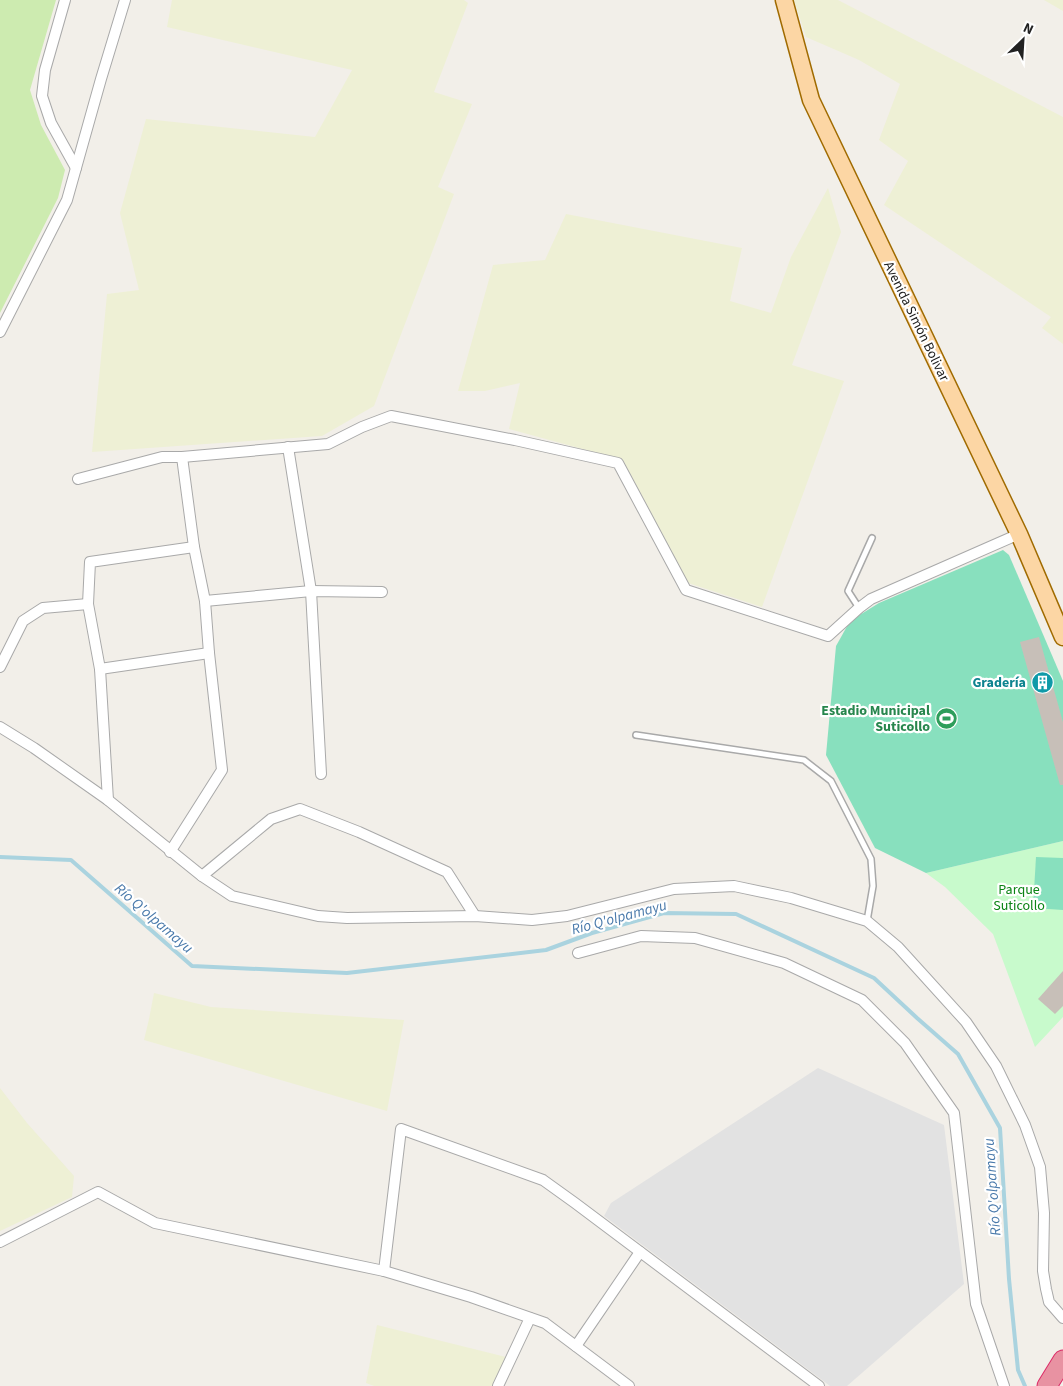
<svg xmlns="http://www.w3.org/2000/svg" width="1063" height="1386" font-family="'Source Sans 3',sans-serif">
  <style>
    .farmland { fill: #eef0d5 }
    .grass { fill: #cdebb0 }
    .park { fill: #c8facc }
    .pitch { fill: #88e0be }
    .parking { fill: #e2e2e2 }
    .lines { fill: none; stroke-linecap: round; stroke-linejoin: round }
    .stream { stroke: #aad3df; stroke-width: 4 }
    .building { fill: #c7bfb8 }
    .lane-casing { stroke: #a9a9a9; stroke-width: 8 }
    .street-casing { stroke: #a9a9a9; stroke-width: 12 }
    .primary-casing { stroke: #a06b00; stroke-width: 19 }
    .highway-casing { stroke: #dc2a67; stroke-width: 21 }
    .lane { stroke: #fff; stroke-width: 5 }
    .street { stroke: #fff; stroke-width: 10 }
    .primary { stroke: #fcd6a4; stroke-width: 16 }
    .highway { stroke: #e892a2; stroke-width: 19 }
    .labels { text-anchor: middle; stroke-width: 4.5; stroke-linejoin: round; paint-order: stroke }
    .street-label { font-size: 14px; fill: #222; stroke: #fff }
    .culture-label { font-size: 14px; font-weight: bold; fill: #0d838f; stroke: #fff; text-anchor: end }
    .leisure-label { font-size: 14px; font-weight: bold; fill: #27864d; stroke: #fff; text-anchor: end }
    .park-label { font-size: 14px; fill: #0c8416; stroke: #fff }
    .water-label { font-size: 15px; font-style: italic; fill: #4a7aab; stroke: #fff }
  </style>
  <rect width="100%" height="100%" fill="#f2efe9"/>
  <g class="farmland">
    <path d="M172,0H464L468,3L434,92L472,104L438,187L454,194L374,406L322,436L92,452L107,294L139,290L120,213L146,119L315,137L352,70L167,27Z"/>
    <path d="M794,0H838L1063,117V344L1042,328L1051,317L884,205L908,161L879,140L900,84L859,60L806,37Z"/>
    <path d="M1044,0H1063V11Z"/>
    <path d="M828,188L841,232L792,365L844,381L762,607L688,583L623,460L509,429L520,383L485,391H458L493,265L545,260L566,214L742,248L730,301L771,313L791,257Z"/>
    <path d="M154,993L211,1007L404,1020L387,1111L144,1040L149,1019Z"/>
    <path d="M0,1088L27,1123L74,1176L72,1197L0,1231Z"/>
    <path d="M377,1325L506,1357L492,1386H374L366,1383Z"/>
  </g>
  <path class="grass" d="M0,0H56L30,90L41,125L65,170L58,198L0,313Z"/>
  <path class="park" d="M1063,841V1017L1035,1047L993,934L945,887L926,873Z"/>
  <g class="pitch">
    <path d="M1003,550L1009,555L1063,681V841L926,873L875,848L826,755L836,646L850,621L879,603Z"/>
    <path d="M1036,857L1063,858V910L1033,908Z"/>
  </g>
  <path class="parking" d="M818,1068L944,1125L964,1284L847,1386H830L604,1216L611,1203Z"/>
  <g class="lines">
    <path class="stream" d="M0,857L71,860L192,966L347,973L546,950L592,933L664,913L736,914L874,978L917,1018L958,1054L1000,1128L1009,1279L1018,1370L1025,1386"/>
  </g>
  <g class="building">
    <path d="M1039,637L1063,722V785H1060L1020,642Z"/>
    <path d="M1063,971V1006L1055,1014L1038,999Z"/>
  </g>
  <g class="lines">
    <defs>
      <g id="lane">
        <path d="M859,608L848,591L872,538"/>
        <path d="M636,735L804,760L831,781L871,859L873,886L867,921"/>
      </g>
      <g id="street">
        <path d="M65,0L45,70L42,96L51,123L76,168"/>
        <path d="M0,332L67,200L101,79L125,0"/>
        <path d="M288,447L311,591L321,774"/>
        <path d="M78,479L162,457H182L328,444L362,427L391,416L515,440L618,463L686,590L828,636L859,608L871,599L1019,534"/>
        <path d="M205,601L311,591L382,592"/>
        <path d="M0,667L23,621L43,608L88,604"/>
        <path d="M100,669L209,653"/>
        <path d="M0,727L34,748L108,800L202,876L232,896L318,916L347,918L475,916L532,920L567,916L674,889L734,886L791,898L867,921L898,947L966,1022L996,1066L1025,1125L1040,1167L1044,1213L1043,1271L1046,1289L1049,1302L1063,1318"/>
        <path d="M108,800L100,669L88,604L90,562L194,547"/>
        <path d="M170,852L222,770L209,653L205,601L194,547L182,457"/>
        <path d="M202,876L271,819L300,809L359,832L447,872L475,916"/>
        <path d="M578,953L641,936L695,938L784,963L862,1000L905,1043L954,1113L976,1304L1004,1386"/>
        <path d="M0,1242L98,1192L155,1223L384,1271L471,1297L545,1323L629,1386"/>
        <path d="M384,1271L401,1129L543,1180L575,1203L819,1386"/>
        <path d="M576,1346L640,1252"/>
        <path d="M498,1386L530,1318"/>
      </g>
      <path id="primary" d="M784,0L811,100L1019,534L1063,637"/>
      <path id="highway" d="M1047,1386L1063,1360"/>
    </defs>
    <use href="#lane" class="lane-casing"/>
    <use href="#street" class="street-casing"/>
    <use href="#primary" class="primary-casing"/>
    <use href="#highway" class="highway-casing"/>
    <use href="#lane" class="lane"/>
    <use href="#street" class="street"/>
    <use href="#primary" class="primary"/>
    <use href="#highway" class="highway"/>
  </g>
  <defs>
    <symbol id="building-disc" viewBox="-11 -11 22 22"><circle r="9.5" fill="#0f9aa8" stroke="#fff"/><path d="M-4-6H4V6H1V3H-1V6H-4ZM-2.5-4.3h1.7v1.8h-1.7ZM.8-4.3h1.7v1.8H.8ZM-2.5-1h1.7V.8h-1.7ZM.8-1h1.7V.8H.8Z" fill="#fff"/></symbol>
    <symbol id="stadium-disc" viewBox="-11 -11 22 22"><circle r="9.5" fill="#2e9e5b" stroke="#fff"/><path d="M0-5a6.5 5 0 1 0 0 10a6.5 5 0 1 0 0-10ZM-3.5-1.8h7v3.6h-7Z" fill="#fff"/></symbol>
  </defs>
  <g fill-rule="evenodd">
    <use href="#building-disc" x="1030" y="670" width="25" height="25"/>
    <use href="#stadium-disc" x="934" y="706" width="25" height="25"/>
  </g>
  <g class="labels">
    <g class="street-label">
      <text transform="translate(917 321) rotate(64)" y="5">Avenida Simón Bolivar</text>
    </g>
    <g class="culture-label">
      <text x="1026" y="687">Gradería</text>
    </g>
    <g class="leisure-label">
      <text x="930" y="715">Estadio Municipal<tspan x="930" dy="16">Suticollo</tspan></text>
    </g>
    <g class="park-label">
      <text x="1019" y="894">Parque<tspan x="1019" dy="16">Suticollo</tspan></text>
    </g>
    <g class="water-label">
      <text transform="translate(619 917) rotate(-15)" y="5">Río Q'olpamayu</text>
      <text transform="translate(154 918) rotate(41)" y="5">Río Q'olpamayu</text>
      <text transform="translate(992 1187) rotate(-94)" y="5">Río Q'olpamayu</text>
    </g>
  </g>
  <g transform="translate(1023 40) rotate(25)" stroke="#ffffff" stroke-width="4" paint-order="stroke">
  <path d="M0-4L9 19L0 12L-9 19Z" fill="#222222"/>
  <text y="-8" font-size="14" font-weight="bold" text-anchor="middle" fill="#222222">N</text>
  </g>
</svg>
